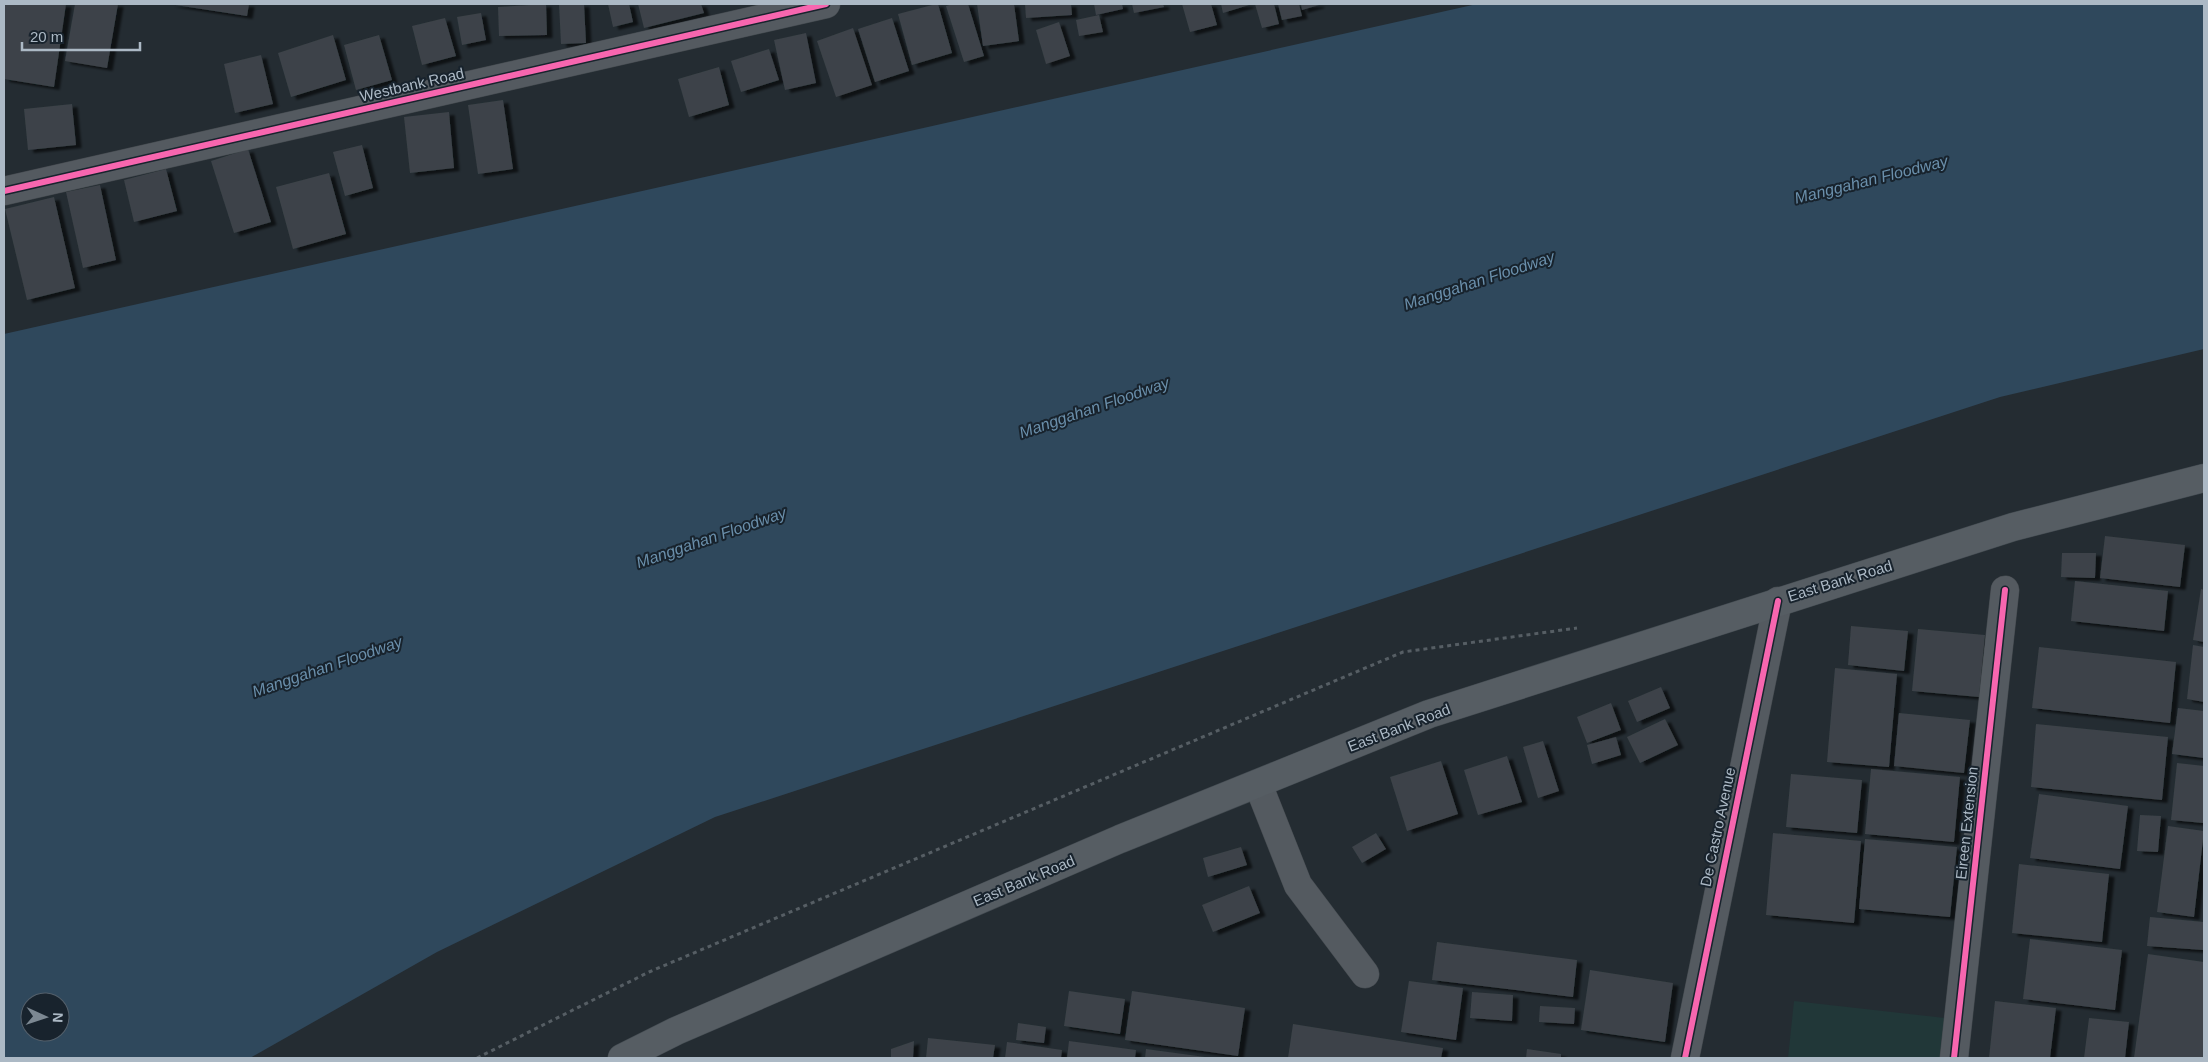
<svg xmlns="http://www.w3.org/2000/svg" width="2208" height="1062" font-family="Arial,sans-serif">
  <style>
    .green { fill: #213738 }
    .water { fill: #2f485c; fill-rule: evenodd }
    .building { fill: #3c4348; filter: url(#shadow) }
    .lines { fill: none; stroke-linecap: round; stroke-linejoin: round }
    .minor-casing { stroke: #42484d; stroke-width: 29 }
    .major-casing { stroke: #41494f; stroke-width: 29 }
    .path { stroke: #565e64; stroke-width: 3; stroke-dasharray: 4 4; stroke-linecap: butt }
    .minor { stroke: #545a60; stroke-width: 28 }
    .major { stroke: #565d63; stroke-width: 28 }
    .cycleway-casing { stroke: #18232d; stroke-width: 9 }
    .cycleway { stroke: #f766af; stroke-width: 6 }
    .labels { text-anchor: middle; stroke-width: 4; stroke-linejoin: round; paint-order: stroke }
    .street-label { font-size: 15px; fill: #acb9c5; stroke: #18232d }
    .water-label { font-size: 16px; font-style: italic; fill: #6a8fab; stroke: #18232d }
  </style>
  <defs>
    <filter id="shadow"><feDropShadow dx="5.5" dy="3" stdDeviation="1" flood-color="#0009"/></filter>
  </defs>
  <rect width="100%" height="100%" fill="#242c32"/>
  <path class="green" d="M1794,1001L1945,1018L1941,1058H1788Z"/>
  <path class="water" d="M1477,4H2204V349L2000,397L715,817L437,952L250,1058H4V334ZM30,1002H60V1032H30Z"/>
  <g class="building">
    <path d="M4,4H66L54,87L4,79Z"/>
    <path d="M75,4H118L107,68L65,61Z"/>
    <path d="M169,4H249L247,16Z"/>
    <path d="M546,4L547,35L499,36L498,7Z"/>
    <path d="M559,4H584L586,43L561,44Z"/>
    <path d="M608,4H629L633,22L613,27Z"/>
    <path d="M638,4H701L704,13L644,28Z"/>
    <path d="M936,4H938L952,53L912,65L898,14Z"/>
    <path d="M953,4H968L984,56L964,62L946,6Z"/>
    <path d="M977,4H1014L1019,41L983,46Z"/>
    <path d="M1025,4H1071L1072,15L1026,18Z"/>
    <path d="M1094,4H1122L1123,9L1096,15Z"/>
    <path d="M1132,4H1163L1164,7L1134,13Z"/>
    <path d="M1182,4H1211L1217,25L1190,32Z"/>
    <path d="M1221,4H1248L1249,5L1223,13Z"/>
    <path d="M1255,4H1274L1279,24L1262,28Z"/>
    <path d="M1278,4H1299L1302,16L1282,20Z"/>
    <path d="M1301,4H1319V5L1302,10Z"/>
    <path d="M481,13L486,40L462,45L457,17Z"/>
    <path d="M1099,15L1103,32L1079,36L1076,20Z"/>
    <path d="M445,18L456,56L422,65L412,26Z"/>
    <path d="M892,18L909,71L875,82L858,29Z"/>
    <path d="M1059,22L1070,56L1046,64L1036,30Z"/>
    <path d="M853,28L872,85L836,97L817,41Z"/>
    <path d="M806,33L816,83L785,90L774,40Z"/>
    <path d="M333,35L346,80L291,97L278,53Z"/>
    <path d="M379,35L392,80L356,90L344,45Z"/>
    <path d="M769,49L779,80L741,92L731,61Z"/>
    <path d="M261,55L273,104L235,113L224,64Z"/>
    <path d="M719,67L729,105L689,117L678,79Z"/>
    <path d="M503,100L513,169L478,174L468,105Z"/>
    <path d="M72,104L76,145L28,150L24,109Z"/>
    <path d="M449,112L454,168L410,173L404,117Z"/>
    <path d="M362,145L373,188L345,196L333,152Z"/>
    <path d="M248,149L271,222L234,233L211,161Z"/>
    <path d="M166,169L177,211L134,222L124,180Z"/>
    <path d="M329,173L346,234L293,249L276,187Z"/>
    <path d="M100,185L116,260L83,268L66,192Z"/>
    <path d="M54,197L75,288L27,300L5,209Z"/>
    <path d="M2105,536L2185,545L2180,587L2100,578Z"/>
    <path d="M2062,553H2096L2095,578L2061,577Z"/>
    <path d="M2075,581L2168,591L2164,631L2071,621Z"/>
    <path d="M2201,589L2204,590V642L2193,640Z"/>
    <path d="M1851,626L1908,631L1904,671L1848,665Z"/>
    <path d="M1918,629L1985,635L1979,697L1912,691Z"/>
    <path d="M2193,645L2204,647V702L2187,699Z"/>
    <path d="M2039,647L2176,662L2170,723L2032,708Z"/>
    <path d="M1835,668L1897,674L1889,767L1827,762Z"/>
    <path d="M1661,687L1670,708L1637,722L1628,701Z"/>
    <path d="M1611,703L1621,730L1587,743L1577,717Z"/>
    <path d="M2178,708L2204,711V758L2172,754Z"/>
    <path d="M1899,713L1970,720L1964,773L1894,766Z"/>
    <path d="M1665,719L1678,745L1640,763L1627,737Z"/>
    <path d="M2036,724L2168,737L2162,800L2031,787Z"/>
    <path d="M1616,737L1621,755L1592,764L1587,745Z"/>
    <path d="M1543,741L1559,791L1538,798L1523,747Z"/>
    <path d="M1507,756L1522,802L1478,815L1464,770Z"/>
    <path d="M1441,761L1458,814L1407,831L1390,777Z"/>
    <path d="M2177,763L2204,766L2203,823L2171,820Z"/>
    <path d="M1871,769L1960,777L1954,842L1865,834Z"/>
    <path d="M1791,774L1862,780L1857,833L1786,827Z"/>
    <path d="M2039,794L2128,806L2120,869L2030,858Z"/>
    <path d="M2140,815L2161,816L2158,852L2137,851Z"/>
    <path d="M2168,826L2204,831L2194,917L2157,912Z"/>
    <path d="M1376,833L1386,849L1362,863L1352,847Z"/>
    <path d="M1773,833L1861,841L1854,923L1766,915Z"/>
    <path d="M1865,839L1957,847L1950,917L1859,909Z"/>
    <path d="M1241,847L1247,865L1208,877L1203,858Z"/>
    <path d="M2019,864L2109,874L2102,942L2012,933Z"/>
    <path d="M1249,886L1260,913L1213,932L1202,905Z"/>
    <path d="M2150,917L2204,922L2203,950L2147,946Z"/>
    <path d="M2030,939L2122,950L2115,1010L2023,999Z"/>
    <path d="M1437,942L1577,960L1573,997L1432,980Z"/>
    <path d="M2148,954L2204,962V1058H2134Z"/>
    <path d="M1590,970L1673,983L1665,1042L1581,1030Z"/>
    <path d="M1409,981L1463,988L1456,1040L1401,1032Z"/>
    <path d="M1069,991L1125,999L1120,1034L1064,1026Z"/>
    <path d="M1132,991L1245,1008L1238,1056L1125,1040Z"/>
    <path d="M1472,992L1513,995L1512,1021L1470,1018Z"/>
    <path d="M1995,1001L2056,1008L2050,1058H1989Z"/>
    <path d="M1540,1006L1575,1008L1574,1024L1539,1022Z"/>
    <path d="M2089,1018L2129,1022L2125,1058H2084Z"/>
    <path d="M1018,1023L1046,1027L1044,1043L1016,1040Z"/>
    <path d="M1293,1024L1443,1048L1441,1058H1288Z"/>
    <path d="M928,1038L995,1045L993,1058H926Z"/>
    <path d="M914,1041L913,1058H891V1049Z"/>
    <path d="M1069,1041L1136,1050L1135,1058H1067Z"/>
    <path d="M1007,1042L1062,1050L1061,1058H1005Z"/>
    <path d="M1146,1049L1205,1057L1204,1058H1145Z"/>
    <path d="M1527,1049L1561,1054V1058H1526Z"/>
  </g>
  <g class="lines">
    <defs>
      <g id="minor">
        <path d="M4,191L826,4"/>
        <path d="M1258,784L1298,885L1365,974"/>
        <path d="M1685,1058L1778,601"/>
        <path d="M1954,1058L2005,590"/>
      </g>
      <path id="major" d="M622,1058L676,1031L1120,839L1429,714L2013,527L2204,478"/>
    </defs>
    <use href="#minor" class="minor-casing"/>
    <use href="#major" class="major-casing"/>
    <path class="path" d="M477,1058L649,972L1403,652L1577,628"/>
    <use href="#minor" class="minor"/>
    <use href="#major" class="major"/>
    <defs>
      <g id="cycleway">
        <path d="M4,191L826,4"/>
        <path d="M1685,1058L1778,601"/>
        <path d="M1954,1058L2005,590"/>
      </g>
    </defs>
    <use href="#cycleway" class="cycleway-casing"/>
    <use href="#cycleway" class="cycleway"/>
  </g>
  <g class="labels">
    <g class="street-label">
      <text transform="translate(412 85) rotate(-13)" y="5">Westbank Road</text>
      <text transform="translate(1840 581) rotate(-17)" y="5">East Bank Road</text>
      <text transform="translate(1399 728) rotate(-21)" y="5">East Bank Road</text>
      <text transform="translate(1967 823) rotate(-84)" y="5">Eireen Extension</text>
      <text transform="translate(1718 827) rotate(-78)" y="5">De Castro Avenue</text>
      <text transform="translate(1024 881) rotate(-23)" y="5">East Bank Road</text>
    </g>
    <g class="water-label">
      <text transform="translate(1871 179) rotate(-14)" y="6">Manggahan Floodway</text>
      <text transform="translate(1479 280) rotate(-18)" y="6">Manggahan Floodway</text>
      <text transform="translate(1094 407) rotate(-19)" y="6">Manggahan Floodway</text>
      <text transform="translate(711 537) rotate(-19)" y="6">Manggahan Floodway</text>
      <text transform="translate(327 666) rotate(-19)" y="6">Manggahan Floodway</text>
    </g>
  </g>
  <rect width="2208" height="1062" fill="none" stroke="#acb9c5" stroke-width="10"/>
  <g transform="translate(45 1017) rotate(93)"><circle r="24" fill="#18232d" stroke="#535f6a"/>
  <path d="M0-4L9 19L0 12L-9 19Z" fill="#7c8892"/>
  <text y="-8" font-size="14" font-weight="bold" text-anchor="middle" fill="#acb9c5">N</text>
  </g>
  <path d="M22 42v8h118v-8" fill="none" stroke="#acb9c5" stroke-width="2.5"/>
  <text x="30" y="42" font-size="15" fill="#acb9c5" stroke="#18232d" stroke-width="4" paint-order="stroke">20 m</text>
</svg>
